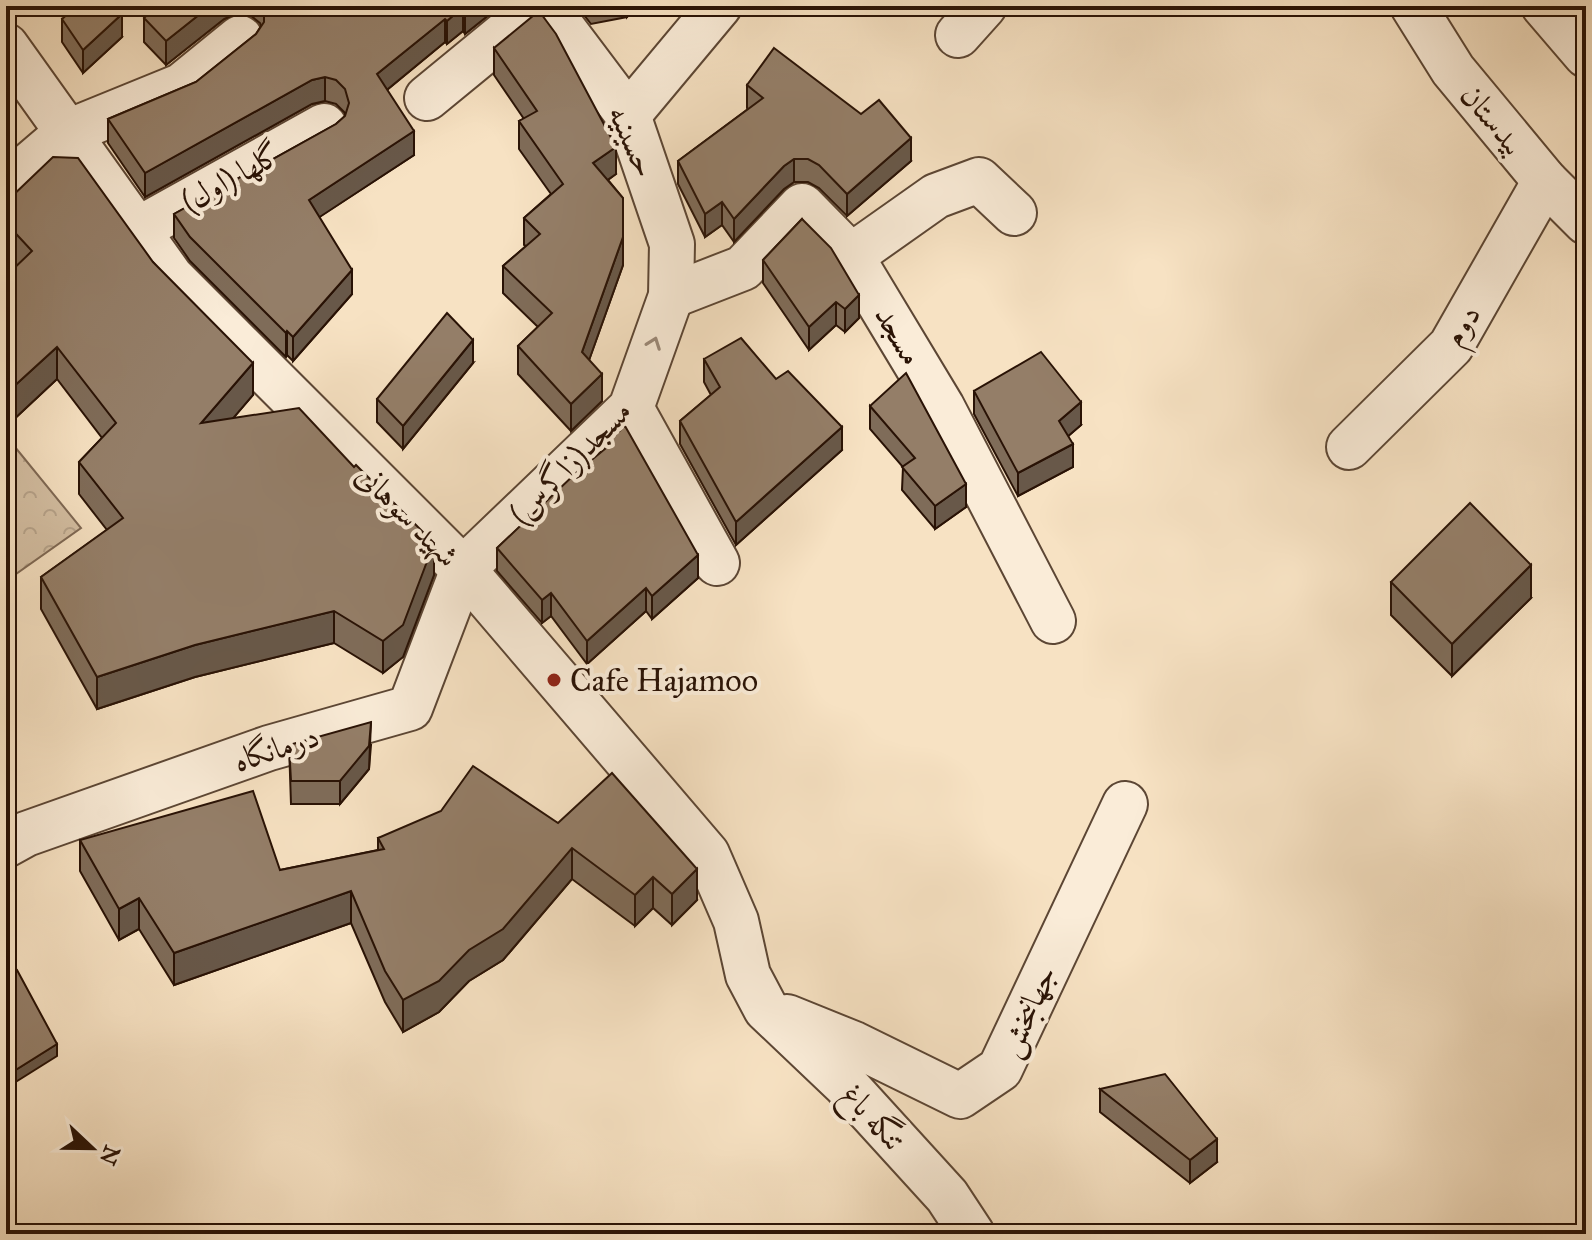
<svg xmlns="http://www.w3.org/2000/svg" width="1592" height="1240" font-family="'IM FELL Great Primer',Amiri,serif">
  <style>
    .park { fill: url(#park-crowns); stroke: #7e6854; stroke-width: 2 }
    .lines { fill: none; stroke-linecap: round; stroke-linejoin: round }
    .street-casing { stroke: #5c4634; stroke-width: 48 }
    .street { stroke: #faecd8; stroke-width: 44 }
    .wall { fill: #7f6c59; stroke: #291205; stroke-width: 2 }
    .shaded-wall { fill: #685849; stroke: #291205; stroke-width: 2 }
    .building { fill: #947e68; stroke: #291205; stroke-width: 2 }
    .oneway { stroke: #9c8a79 }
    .poi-dot { fill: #8f2418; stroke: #faecd8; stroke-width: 3 }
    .labels { text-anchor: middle; stroke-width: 8; stroke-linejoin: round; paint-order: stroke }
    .street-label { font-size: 32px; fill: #291205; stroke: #faecd8 }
    .poi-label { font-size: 32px; fill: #291205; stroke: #faecd8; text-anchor: start }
  </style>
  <defs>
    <pattern id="park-crowns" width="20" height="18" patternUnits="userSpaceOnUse" patternTransform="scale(2)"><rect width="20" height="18" fill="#d4bfa3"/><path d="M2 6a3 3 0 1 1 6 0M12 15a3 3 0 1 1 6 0" fill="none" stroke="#b6a38b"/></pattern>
  </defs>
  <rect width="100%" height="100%" fill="#f7e2c3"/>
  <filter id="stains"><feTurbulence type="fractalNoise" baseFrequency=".0025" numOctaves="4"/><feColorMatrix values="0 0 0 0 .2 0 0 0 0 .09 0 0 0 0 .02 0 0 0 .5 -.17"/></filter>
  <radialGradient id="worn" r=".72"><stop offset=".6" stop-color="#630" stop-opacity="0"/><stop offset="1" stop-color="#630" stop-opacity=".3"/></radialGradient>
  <path class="park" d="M6,436L81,528L6,581Z"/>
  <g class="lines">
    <defs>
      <g id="street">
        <path d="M1413,6L1453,70L1545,181L1586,222"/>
        <path d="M1544,6L1586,55"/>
        <path d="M958,35L984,6"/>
        <path d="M6,46L171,277L463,569L707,854L736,921L748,975L766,1009L845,1084L947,1196L972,1234"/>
        <path d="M427,98L539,6"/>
        <path d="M628,115L719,6"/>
        <path d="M6,185L68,132L181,86L240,38"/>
        <path d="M139,229L324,126"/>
        <path d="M851,256L936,196L979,180L1014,213"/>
        <path d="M671,296L743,268L802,206L851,256L942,407L1053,621"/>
        <path d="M631,408L717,563"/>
        <path d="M1349,447L1451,346L1545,181"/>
        <path d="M6,845L26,834L269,748L410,708L463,569L631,408L671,296L672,244L628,115L546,6"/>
        <path d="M787,1017L854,1044L960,1096L1000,1069L1125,804"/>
      </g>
    </defs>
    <use href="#street" class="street-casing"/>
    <use href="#street" class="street"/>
  </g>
  <g class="wall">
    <path d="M156,6H500L465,34L463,31L447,44L445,42L387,90L414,155L319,217L352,294L293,361L287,355L286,357L190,261L174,238V214L336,124L345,116V113L336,104L325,101L312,104L145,197L108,143V119L196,82L256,34L261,26L260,23L250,15L237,13L224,19L166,65L144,42V18Z"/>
    <path d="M577,6H636L627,17L591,24Z"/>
    <path d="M62,19L122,37L83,73L62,42Z"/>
    <path d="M494,48L616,174L608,180L623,198V265L589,360L602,401L571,431L518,374V346L538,327L503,293V266L526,246L524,245V218L551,194L519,149V121L524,119L494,75Z"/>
    <path d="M747,85L911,161L847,216L819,188L808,182H794L784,189L734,242L722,225L705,237L678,184V161L748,109L747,108Z"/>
    <path d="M6,202L153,262L253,395L233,418L434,575L403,657L383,673L334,643L195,677L97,709L41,609V577L107,530L79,494V462L102,438L57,379L11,422L6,417V276L16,266L6,255Z"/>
    <path d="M802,219L859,318L845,332L836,325L809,350L763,283V260Z"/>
    <path d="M704,359L776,379L842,450L736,545L680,444V421L711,395L704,382Z"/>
    <path d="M473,363L403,449L377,422V399Z"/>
    <path d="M974,391L1081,425L1068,436L1073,467L1018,496L974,414Z"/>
    <path d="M870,406L966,507L935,529L902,490L903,467L870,429Z"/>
    <path d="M604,445L698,578L652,619L646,611L587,664L551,616L542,623L497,571V548L604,449Z"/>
    <path d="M1391,582L1531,598L1452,676L1391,615Z"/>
    <path d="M289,745H371L369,769L340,804H291Z"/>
    <path d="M558,823L697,900L672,925L653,908L635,926L572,879L503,960L469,981L439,1012L403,1032L385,1002L351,923L174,985L139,929L119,940L80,871V840L280,870L378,850V838Z"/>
    <path d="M1100,1089L1217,1162L1190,1183L1100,1112Z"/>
  </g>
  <g class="shaded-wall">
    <path d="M210,6H237V13L224,19L166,65V41Z"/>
    <path d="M471,6H500L465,34V10Z"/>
    <path d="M627,6H636L627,17Z"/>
    <path d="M463,7V31L447,44V21Z"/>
    <path d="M122,14V37L83,73V50Z"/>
    <path d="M445,19V42L377,98V74Z"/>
    <path d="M325,77V101L312,104L145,197V173L312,80Z"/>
    <path d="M414,131V155L309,224V200Z"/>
    <path d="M911,138V161L847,216V194Z"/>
    <path d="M616,147V174L593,190V163Z"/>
    <path d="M794,159V182L784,189L734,242V219L784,166Z"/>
    <path d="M722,202V225L705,237V214Z"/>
    <path d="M623,237V265L582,380V352Z"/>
    <path d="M352,270V294L293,361V337Z"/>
    <path d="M859,295V318L845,332V309Z"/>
    <path d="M836,302V325L809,350V327Z"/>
    <path d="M287,331V355L286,357V333Z"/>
    <path d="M473,340V363L403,449V426Z"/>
    <path d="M57,347V379L11,422V389Z"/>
    <path d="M253,363V395L201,456V423Z"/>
    <path d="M602,374V401L571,431V404Z"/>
    <path d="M1081,402V425L1059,444V421Z"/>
    <path d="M842,427V450L736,545V522Z"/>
    <path d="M1073,444V467L1018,496V473Z"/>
    <path d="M966,484V507L935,529V506Z"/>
    <path d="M434,543V575L403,657L383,673V641Z"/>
    <path d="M698,555V578L652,619V596Z"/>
    <path d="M1531,565V598L1452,676V644Z"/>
    <path d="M646,588V611L587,664V641Z"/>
    <path d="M551,593V616L542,623V600Z"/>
    <path d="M334,611V643L195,677L97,709V677L195,645Z"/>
    <path d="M371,722L369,769L340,804V781Z"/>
    <path d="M572,848V879L503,960L469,981L439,1012L403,1032V1000Z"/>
    <path d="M697,869V900L672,925V894Z"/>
    <path d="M653,877V908L635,926V895Z"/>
    <path d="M351,891V923L174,985V953Z"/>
    <path d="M139,898V929L119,940V909Z"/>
    <path d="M57,1044V1056L6,1088V1076Z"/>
    <path d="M1217,1139V1162L1190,1183V1160Z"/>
  </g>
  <g class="building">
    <path d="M77,6H114L122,14L83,50L62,19Z"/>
    <path d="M156,6H210L166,41L144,18Z"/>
    <path d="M263,6H471L465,10L463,7L447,21L445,19L377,74L414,131L309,200L352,270L293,337L287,331L286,333L190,237L174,214L336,124L345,116L349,103L345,89L336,80L325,77L312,80L145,173L108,119L196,82L256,34L264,22V9Z"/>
    <path d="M539,11L556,34L616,147L593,163L623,198V237L582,352L602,374L571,404L518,346L552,313L503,266L540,234L524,218L563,184L519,121L537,111L494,48Z"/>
    <path d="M774,48L861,114L879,100L911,138L847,194L819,165L808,159H794L784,166L734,219L722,202L705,214L678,161L763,98L747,85Z"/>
    <path d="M53,157L78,158L153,262L253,363L201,423L299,408L354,467L356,465L434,543L403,625L383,641L334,611L195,645L97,677L41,577L123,518L79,462L116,423L57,347L11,389L6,385V276L32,251L6,223V202Z"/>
    <path d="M802,219L831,248L859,295L845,309L836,302L809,327L763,260Z"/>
    <path d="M447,313L473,340L403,426L377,399Z"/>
    <path d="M741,338L776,379L788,371L842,427L736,522L680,421L720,387L704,359Z"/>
    <path d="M1041,352L1081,402L1059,421L1073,444L1018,473L974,391Z"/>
    <path d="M906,373L966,484L935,506L902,467L915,458L870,406Z"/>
    <path d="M625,426L698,555L652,596L646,588L587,641L551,593L542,600L497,548L577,472L606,448L604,445Z"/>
    <path d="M1470,503L1531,565L1452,644L1391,582Z"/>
    <path d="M371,722L369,746L340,781H291L289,745Z"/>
    <path d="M473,766L558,823L612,773L697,869L672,894L653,877L635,895L572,848L503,929L469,950L439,981L403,1000L385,971L351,891L174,953L139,898L119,909L80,840L253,791L280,870L384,849L378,838L441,811Z"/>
    <path d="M17,970L57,1044L6,1076V976Z"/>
    <path d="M1165,1074L1217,1139L1190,1160L1100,1089Z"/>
  </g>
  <defs><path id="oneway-chevron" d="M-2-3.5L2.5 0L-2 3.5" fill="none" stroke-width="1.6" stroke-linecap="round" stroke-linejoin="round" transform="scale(2)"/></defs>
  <use class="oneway" href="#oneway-chevron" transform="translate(654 343) rotate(-70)"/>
  <circle class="poi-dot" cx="554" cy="680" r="8"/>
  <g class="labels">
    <g class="street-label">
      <text transform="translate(1493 119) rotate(50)" y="11">بیدستان</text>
      <text transform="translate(633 141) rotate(66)" y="11">حسینیه</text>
      <text transform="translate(231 177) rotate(-29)" y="11">گلها (اول)</text>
      <text transform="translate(1461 325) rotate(-57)" y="11">دوم</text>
      <text transform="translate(899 335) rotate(59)" y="11">مسجد</text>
      <text transform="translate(570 462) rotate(-46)" y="11">مسجد(زاگرس)</text>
      <text transform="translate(408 515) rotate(45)" y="11">شهید سوهانی</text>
      <text transform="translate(276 748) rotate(-18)" y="11">درمانگاه</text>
      <text transform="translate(1027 1011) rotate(-65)" y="11">جهانبخش</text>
      <text transform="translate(874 1117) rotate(47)" y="11">تنگه باغ</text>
    </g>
    <g class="poi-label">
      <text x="570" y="691">Cafe Hajamoo</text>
    </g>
  </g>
  <rect width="1592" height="1240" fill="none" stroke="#f7e2c3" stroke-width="32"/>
  <rect x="8" y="8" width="1576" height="1224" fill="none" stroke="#291205" stroke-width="4"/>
  <rect x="16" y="16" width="1560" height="1208" fill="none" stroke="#291205" stroke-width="2"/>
  <g transform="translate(92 1148) rotate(112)" stroke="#faecd8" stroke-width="6" paint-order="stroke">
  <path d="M0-6L14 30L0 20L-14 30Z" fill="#291205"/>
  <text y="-12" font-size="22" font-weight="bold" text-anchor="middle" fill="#291205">N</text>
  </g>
  <rect width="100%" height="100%" filter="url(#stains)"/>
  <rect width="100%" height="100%" fill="url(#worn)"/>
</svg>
